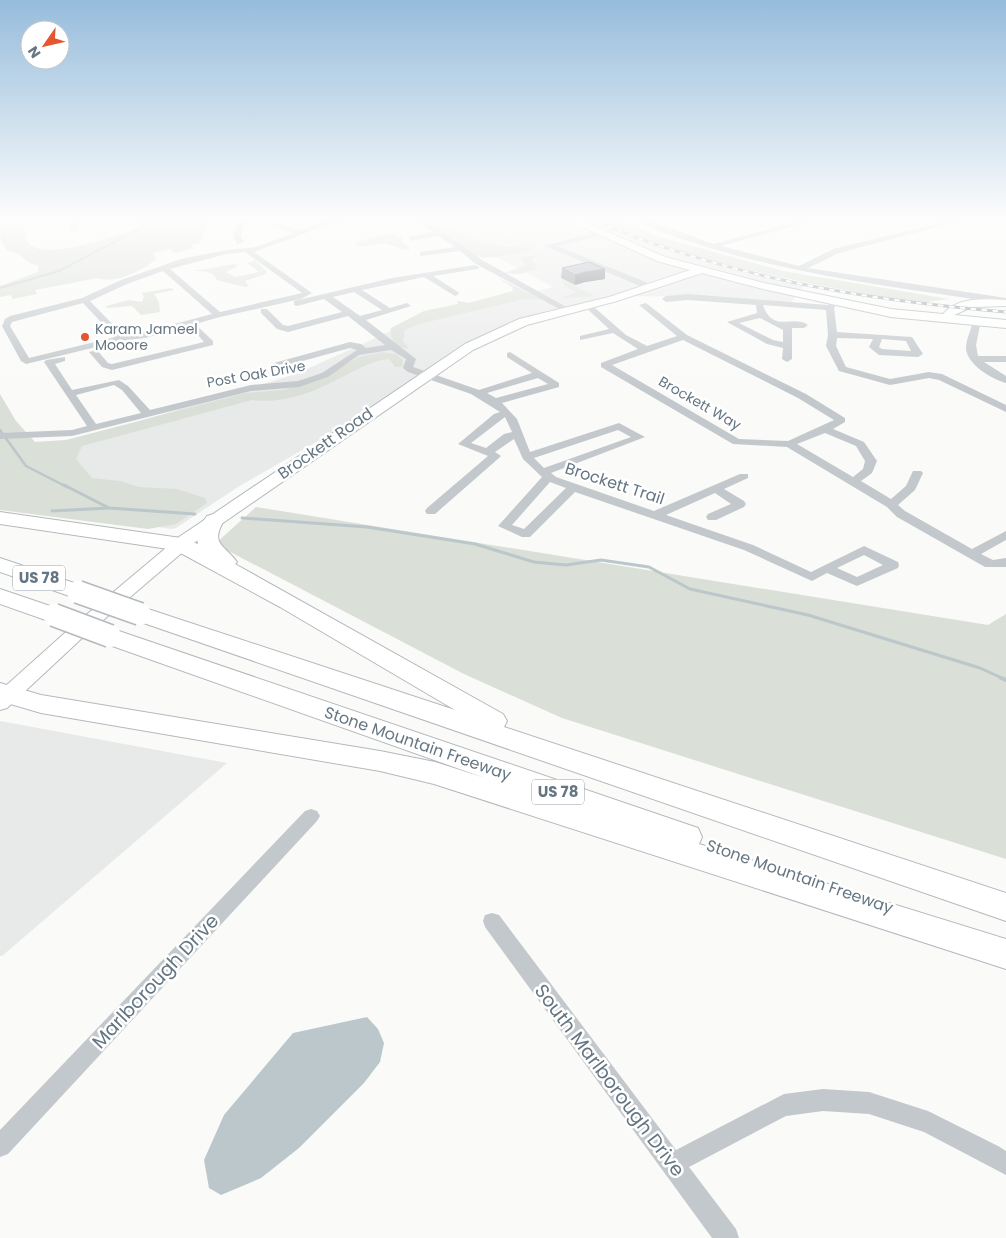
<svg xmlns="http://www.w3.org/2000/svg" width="1006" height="1238" font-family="Poppins,sans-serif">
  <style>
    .built { fill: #e8e9e9 }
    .green { fill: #dadfd7 }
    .water { fill: #bbc7cb }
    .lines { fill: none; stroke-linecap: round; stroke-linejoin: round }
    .stream-far3 { stroke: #bbc7cb; stroke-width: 2 }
    .stream-far2 { stroke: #bbc7cb; stroke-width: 2.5 }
    .stream-far1 { stroke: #bbc7cb; stroke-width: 3 }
    .stream { stroke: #bbc7cb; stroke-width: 4 }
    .secondary-casing { stroke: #b3babf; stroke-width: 2 }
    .highway-casing { stroke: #b4b9bd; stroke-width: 2 }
    .street { fill: #c3c8cc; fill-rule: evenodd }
    .secondary { fill: #fff; fill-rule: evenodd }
    .highway { fill: #fff; fill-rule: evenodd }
    .rail-casing { stroke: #a2aab0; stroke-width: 3 }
    .rail { stroke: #fff; stroke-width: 2; stroke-dasharray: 5.5; stroke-linecap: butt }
    .highway-bridge-casing { stroke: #b4b9bd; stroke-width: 25; stroke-linecap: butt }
    .highway-bridge { stroke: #fff; stroke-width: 22 }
    .wall { fill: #929a9f }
    .shaded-wall { fill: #777d82 }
    .building { fill: #aab3b9; stroke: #777d82 }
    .poi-dot { fill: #e4572e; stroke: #fff; stroke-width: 2 }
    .labels { text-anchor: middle; stroke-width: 5; stroke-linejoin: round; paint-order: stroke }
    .far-poi-label { font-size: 14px; fill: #657683; stroke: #fff; text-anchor: start }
    .far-street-label { font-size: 14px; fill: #657683; stroke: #fff }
    .shield { fill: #fff; stroke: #939fa8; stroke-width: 1 }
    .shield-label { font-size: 15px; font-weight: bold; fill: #657683 }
    .street-label { font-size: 16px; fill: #657683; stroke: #fff }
    .near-street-label { font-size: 19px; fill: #657683; stroke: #fff }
  </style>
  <rect width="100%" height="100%" fill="#fafaf8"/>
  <g class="built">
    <path d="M422,218H601L752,271L805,284L789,306L705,297L627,296L549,310L491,332L370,411L238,487L176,528L171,529L1,502L67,443L296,374L404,325L553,287Z"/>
    <path d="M0,721L227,763L2,956H0Z"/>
  </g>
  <g class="green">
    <path d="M135,218H142L149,223L160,218H215L208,222L200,243L190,245L194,248L175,253L170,250L175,248L153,253L156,259C142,271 116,284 98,278L35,290L37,294L13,299L10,295L0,297V286L38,272V266C25,262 27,259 18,254C15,252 12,253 10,252C1,246 0,238 0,228C9,224 16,224 25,229C26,232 25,238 27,241C40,265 124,233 143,226Z"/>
    <path d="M417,218H430L428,219C464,239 493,248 534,248L515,254L485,258L477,256L458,240Z"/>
    <path d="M593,218H614L657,236L783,271L949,299L925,302L897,299C793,281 690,262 593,218Z"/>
    <path d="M385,234H394L402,238L401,241L410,248L409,250C400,250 395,246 386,244C374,242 365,251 354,243Z"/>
    <path d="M540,255L531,260L538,266L535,267L536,270L518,274L505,273L526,265L521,258L522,257Z"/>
    <path d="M255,260L266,271V274L245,281L249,286L245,287L217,280L213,274L204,271H194L234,264L238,266L226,272L235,277L259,272L247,263Z"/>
    <path d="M497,277L542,300L524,299L419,324L405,330L403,341L409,349C397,348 389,340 391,328L424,311L458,304L457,301L469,303L513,291L512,287Z"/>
    <path d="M562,280L591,294L593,296L562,298L576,292L565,286Z"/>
    <path d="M171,288L174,290L154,294L159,302L160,312L141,315L132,306L107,308L106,306L129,300L142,302L144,297L142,293Z"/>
    <path d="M382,352L396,354L403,360L402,367H395L389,359C370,361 355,371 338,379C312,393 282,404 252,400L82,446L76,459L92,478L120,481L139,487L177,489L205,498L207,503L176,524L148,529L0,510V394L16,421L35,442L66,440L246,393L283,390L312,382L359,357Z"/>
    <path d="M256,507L988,625L1006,614V859L562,718L464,674L215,544Z"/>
  </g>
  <path class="water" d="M367,1017L378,1029L384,1043L380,1062L364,1083L299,1148L261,1178L221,1195L209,1188L204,1160L224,1115L293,1033Z"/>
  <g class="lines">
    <path class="stream-far3" d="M0,288L59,271L160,218"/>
    <path class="stream-far2" d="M0,430L26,466L67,487"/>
    <g class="stream-far1">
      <path d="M64,485L109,508L195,514"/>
      <path d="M52,511L109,508"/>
      <path d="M242,518L367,527L475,544L534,562L566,565L601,560L649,567L690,589L808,615L980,668L1004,679"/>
    </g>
    <path class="stream" d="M1001,678L1006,680"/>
    <defs>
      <path id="secondary" d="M563,218H576L665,257L764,283L891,309L943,314C958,296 985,299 1006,300V306L972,307L954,315L1006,320V328L891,317L763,289L702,273L617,301L527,325L473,350L191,545L81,639L7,708L0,710V691L67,631L179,537L465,344L519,319L609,297L690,270L657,261Z"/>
      <g id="highway">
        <path d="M0,512L181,538L198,544L196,532L207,516L214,514L221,516L224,520C210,545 224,544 237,562L235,564L503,714L507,721L504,727L1006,893V921L132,619L128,614L132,609L140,606L148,609L455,710L280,607L175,550L0,524Z"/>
        <path d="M0,558L86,587L89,592L86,597L78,599L0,572Z"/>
        <path d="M0,589L62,610L66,615L62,620L54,623L0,604Z"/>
        <path d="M110,628L698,828L702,837L699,844L1006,939V969L434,784L380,771L41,713L0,701V683L41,695L380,751L435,762L485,778L101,642L98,636L101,630Z"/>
      </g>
    </defs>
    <use href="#secondary" class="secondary-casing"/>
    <use href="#highway" class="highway-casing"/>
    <g class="street">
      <path d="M71,218H78L77,232L70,230Z"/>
      <path d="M247,218H256L244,226L241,236L244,242L237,244L233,236L238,223Z"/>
      <path d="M346,218H367L330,224L254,252L312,293L301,299L220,317L145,338L121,341L26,364L21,361L2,326L5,319L10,316L82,298L121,280L181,259L226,250L256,247L294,233L271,226V222L301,230L326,220ZM245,252L302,293L220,312L170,269L226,254ZM163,271L212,314L144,332L123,335L90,301L127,284ZM83,303L115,337L29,358L10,326L12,322Z"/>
      <path d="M410,218H419L458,241L482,260L570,309L563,311L476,264L460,251L420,256V252L455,247L438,236L410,241V237L433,232Z"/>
      <path d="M634,218H644L713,244L811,218H822L721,246L799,266L833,249L960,218V221L839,253L808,268L1006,298V304C902,288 797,276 697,244C679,238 649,229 634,218Z"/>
      <path d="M601,231H604V235L557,246L653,285V289H647L545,246Z"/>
      <path d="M475,265L479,267L478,269L433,276L458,292L459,294L455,296L424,277L362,290L390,308L407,303L411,306L366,320L416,359L413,367L479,390L532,373L507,357V353L510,352L559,383V387L502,403L517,419L530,452L619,423L645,437L551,473L556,477L654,511L740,474H748V478L724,489L744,501L746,504L744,507L716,520H708L706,517L708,514L731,504L715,493L666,515L753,545L811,572L864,546L898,562L899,565L898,568L857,586L827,573L812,581L744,550L575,492L530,537H522L498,526L542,477L523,459L514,439L495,452L501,456L499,458L435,514H427L425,511L427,508L488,456L458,444L494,414L500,412L471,394L408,372L403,368L406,359L391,350L359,355L328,377L299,387L251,391L72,436L0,439V433L72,430L87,426L44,362L46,360L65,357V361L55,364L72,390L119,380L128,386L150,410L251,385L298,381L322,373L357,350L350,348L277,368L274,367V363L350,342L361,344L366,348L385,345L348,316L288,332L277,329L261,313V309H267L283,325L288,326L342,312L324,299L297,306L294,305V301L392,278ZM354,292L382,310L360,316L333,297ZM538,378L548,384L496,398L487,393ZM114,385L122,390L141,413L96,424L76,395ZM505,417L512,432L504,434L486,448L471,443ZM618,430L631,437L544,468L534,458ZM550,482L566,488L524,529L512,525ZM864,555L883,565L857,577L837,568Z"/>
      <path d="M688,294L828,305L831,300H837L838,302L834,308L837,332L912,337L923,354L918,357L879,355L869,347L873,339L837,338L836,346L846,367L890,379L929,372L942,374L1006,405V412L939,380L929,378L890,385L839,371L826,346L828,335L826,310L763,305C773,334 793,314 808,325L804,328H792V359L787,362L782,359L783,348L767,344L727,322L757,313L756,305L688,300L666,302L662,299L666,296ZM760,318L783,330V342L773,340L739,323ZM882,339L906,341L911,351L882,349L879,347Z"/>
      <path d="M587,301L626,335L647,346L677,336L639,305L646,303L687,335L806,394L845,418V422L833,429L864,442L877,461L872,473L861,481L891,499L906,486L913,471H921L923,473L915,490L898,505L905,511L972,549L1006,531V540L981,554L993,560L1006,558V567H985L897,517L887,507L787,447L733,444L601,367V363L638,349L613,333L580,340V336L609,329L584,306V302ZM683,340L798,398L834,420L788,441L739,439L612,365ZM825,433L856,446L865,461L863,469L853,477L797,444Z"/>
      <path d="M977,318L981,321L976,345L978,356H1006V362H984L1006,376V383C992,379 967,365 966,348C966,339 971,330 973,321Z"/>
      <path d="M196,325L213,341V345L112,370L102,367L89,352L97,350L108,363L112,364L204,342L192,328Z"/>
      <path d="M311,809L317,811L320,816L317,821L8,1154L0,1157V1130L305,811Z"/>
      <path d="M492,913L499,915L676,1150L784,1094L823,1089L869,1092L928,1111L998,1146L1006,1151V1175L924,1132L869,1114L823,1111L786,1116L689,1167L736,1229L739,1238H712L485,927L483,921L485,915Z"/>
    </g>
    <use href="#secondary" class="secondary"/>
    <use href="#highway" class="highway"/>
    <defs>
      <path id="rail" d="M587,218C727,277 856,299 1006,312"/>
    </defs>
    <use href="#rail" class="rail-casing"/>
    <use href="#rail" class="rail"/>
    <defs>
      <g id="highway-bridge">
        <path d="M78,592L140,614"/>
        <path d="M54,615L110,636"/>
      </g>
    </defs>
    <use href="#highway-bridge" class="highway-bridge-casing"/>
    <use href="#highway-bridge" class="highway-bridge"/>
  </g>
  <path class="wall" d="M562,268L605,279L585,282L575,285L561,278Z"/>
  <path class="shaded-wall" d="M605,269V279L585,282L575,285V275L586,272Z"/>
  <path class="building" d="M589,262L605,269L586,272L575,275L562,268Z"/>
  <linearGradient id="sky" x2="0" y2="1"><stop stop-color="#96bcdc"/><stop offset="0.56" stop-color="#fdfdfc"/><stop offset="1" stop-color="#fdfdfc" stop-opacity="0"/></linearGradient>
  <rect width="1006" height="391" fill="url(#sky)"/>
  <circle class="poi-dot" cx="85" cy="337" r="5"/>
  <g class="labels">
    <g class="far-poi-label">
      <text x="95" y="334">Karam Jameel<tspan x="95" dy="16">Mooore</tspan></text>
    </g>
    <g class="far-street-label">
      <text transform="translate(256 374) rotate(-10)" y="5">Post Oak Drive</text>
      <text transform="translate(700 403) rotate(30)" y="5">Brockett Way</text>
    </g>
    <g class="shield">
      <rect x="13" y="565.5" width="52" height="25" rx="4"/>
      <rect x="532" y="779.5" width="52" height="25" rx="4"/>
    </g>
    <g class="shield-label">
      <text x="39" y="583">US 78</text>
      <text x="558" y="797">US 78</text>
    </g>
    <g class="street-label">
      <text transform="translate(325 443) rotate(-35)" y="6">Brockett Road</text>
      <text transform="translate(615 483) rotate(18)" y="6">Brockett Trail</text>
      <text transform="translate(418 743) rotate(19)" y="6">Stone Mountain Freeway</text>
      <text transform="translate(800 876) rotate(19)" y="6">Stone Mountain Freeway</text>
    </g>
    <g class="near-street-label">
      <text transform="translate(155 981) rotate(-47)" y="7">Marlborough Drive</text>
      <text transform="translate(610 1080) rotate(53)" y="7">South Marlborough Drive</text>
    </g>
  </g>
  <g transform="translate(45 45) rotate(236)"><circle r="24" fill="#ffffff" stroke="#c1c8cd"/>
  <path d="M0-4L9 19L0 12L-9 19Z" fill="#e4572e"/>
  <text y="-8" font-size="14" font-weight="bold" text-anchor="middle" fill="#657683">N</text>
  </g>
</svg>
